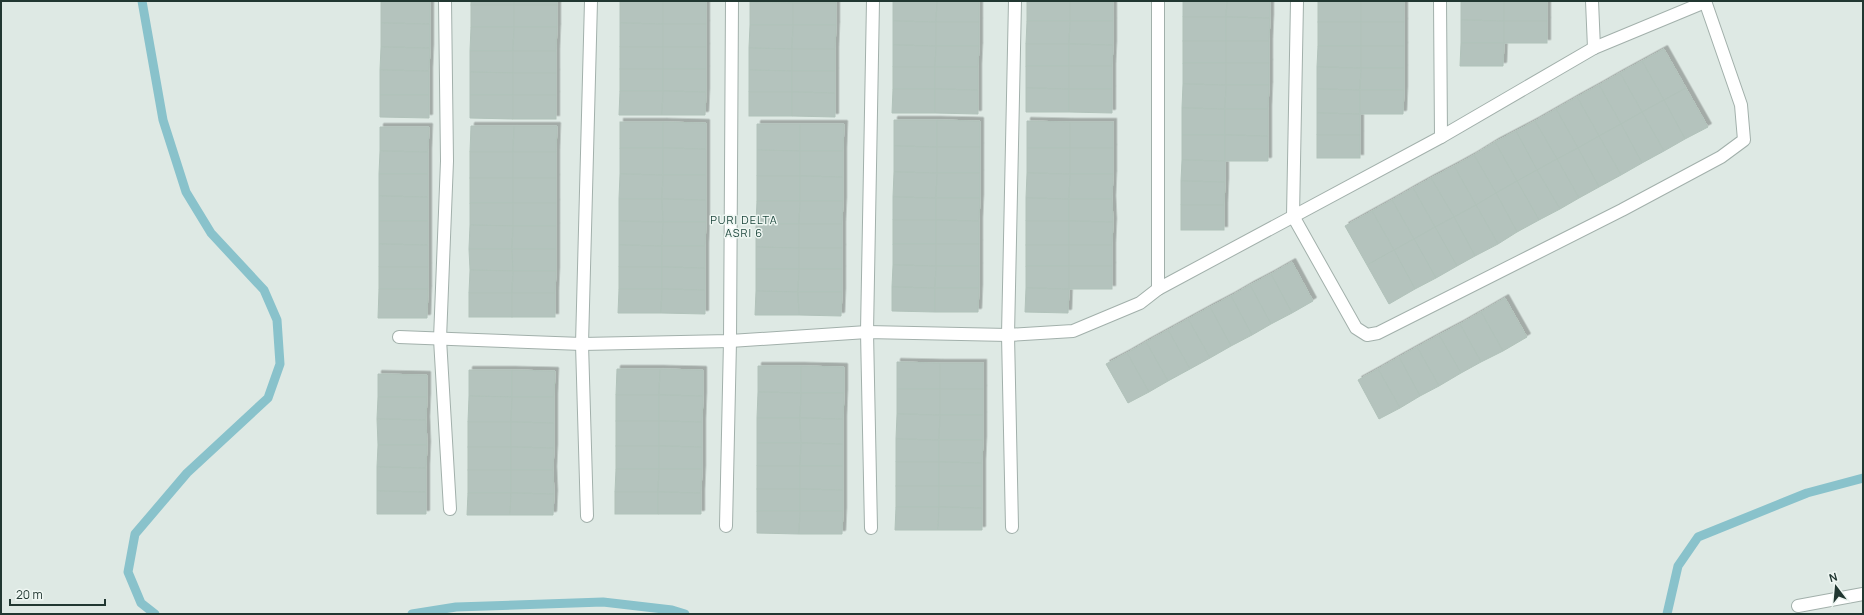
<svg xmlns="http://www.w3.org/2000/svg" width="1864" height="615" font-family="Manrope,sans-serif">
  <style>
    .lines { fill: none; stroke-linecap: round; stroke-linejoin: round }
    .stream { stroke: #89c2cb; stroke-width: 9 }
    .building { fill: #b4c3bd; stroke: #b1c2ba; filter: url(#shadow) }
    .minor-casing { stroke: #a2b0ab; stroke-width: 14 }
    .minor { stroke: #fff; stroke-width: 12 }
    .labels { text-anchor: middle; stroke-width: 3; stroke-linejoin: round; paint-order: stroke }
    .neighbourhood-label { font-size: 11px; letter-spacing: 1px; fill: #1e473d; stroke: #eef6f2 }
  </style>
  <defs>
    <filter id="shadow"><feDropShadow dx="3.5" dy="-3.5" stdDeviation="0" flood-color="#0004"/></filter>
  </defs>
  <rect width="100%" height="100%" fill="#dee9e4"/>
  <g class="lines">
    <g class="stream">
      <path d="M142,1L163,120L186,192L211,233L264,290L277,320L280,364L268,398L187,473L135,534L128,572L141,603L155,614"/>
      <path d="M412,614L456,607L603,602L672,610L685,614"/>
      <path d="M1667,614L1678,566L1698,537L1807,493L1863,478"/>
    </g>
  </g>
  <g class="building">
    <path d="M381,1H430V24L381,23Z"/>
    <rect x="471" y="1" width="43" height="4"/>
    <rect x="514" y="1" width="43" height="4"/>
    <path d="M620,1H663V24L620,23Z"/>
    <rect x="663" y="1" width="43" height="23"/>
    <path d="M750,1H793V3L750,2Z"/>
    <rect x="793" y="1" width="43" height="2"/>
    <path d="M893,1H937L936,22L893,21Z"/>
    <path d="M937,1H979V22H936Z"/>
    <rect x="1027" y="1" width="43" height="20"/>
    <rect x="1070" y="1" width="43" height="20"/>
    <path d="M1183,1H1227L1226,17H1183Z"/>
    <path d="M1227,1H1270V18L1226,17Z"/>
    <rect x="1318" y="1" width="43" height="21"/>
    <rect x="1361" y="1" width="43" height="21"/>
    <path d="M1461,1H1504V21L1461,20Z"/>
    <rect x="1504" y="1" width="43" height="20"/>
    <path d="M750,2L793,3V25H750Z"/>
    <rect x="793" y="3" width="43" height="22"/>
    <rect x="471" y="5" width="43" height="22"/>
    <rect x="514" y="5" width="43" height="22"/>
    <rect x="1183" y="17" width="43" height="24"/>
    <path d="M1226,17L1270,18L1269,41H1226Z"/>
    <path d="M1461,20L1504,21V43H1461Z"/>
    <path d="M893,21L936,22V46L893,45Z"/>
    <path d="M1027,21H1070L1069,44H1026Z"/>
    <path d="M1070,21H1113V45L1069,44Z"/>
    <rect x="1504" y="21" width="43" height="22"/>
    <rect x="936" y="22" width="43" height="24"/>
    <rect x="1318" y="22" width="43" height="24"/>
    <rect x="1361" y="22" width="43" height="24"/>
    <path d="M381,23L430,24V48L381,47Z"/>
    <path d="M620,23L663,24V47H620Z"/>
    <rect x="663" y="24" width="43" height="23"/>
    <path d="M750,25H793L792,49L749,48Z"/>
    <path d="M793,25H836L835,49H792Z"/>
    <path d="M471,27H514L513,51H470Z"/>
    <path d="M514,27H557L556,51H513Z"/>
    <rect x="1183" y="41" width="43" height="22"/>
    <rect x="1226" y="41" width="43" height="22"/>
    <path d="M1461,43H1504L1503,66H1460Z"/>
    <rect x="1026" y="44" width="43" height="22"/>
    <path d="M1069,44L1113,45L1112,66H1069Z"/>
    <path d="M893,45L936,46L935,67H893Z"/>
    <path d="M936,46H979L978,67H935Z"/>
    <path d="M1318,46H1361V68L1317,67Z"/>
    <rect x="1361" y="46" width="43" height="22"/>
    <path d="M381,47L430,48L429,71L380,70Z"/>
    <rect x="620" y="47" width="43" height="22"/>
    <rect x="663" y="47" width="43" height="22"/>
    <path d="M749,48L792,49V71L749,70Z"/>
    <rect x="792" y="49" width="43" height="22"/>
    <path d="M1664,49L1686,88L1664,100L1642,61Z"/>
    <path d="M470,51H513V73L470,72Z"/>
    <rect x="513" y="51" width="43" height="22"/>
    <path d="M1642,61L1664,100L1642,112L1620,73Z"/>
    <path d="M1183,63H1226V85L1183,84Z"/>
    <rect x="1226" y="63" width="43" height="22"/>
    <path d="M1026,66H1069V89L1026,88Z"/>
    <rect x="1069" y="66" width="43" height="23"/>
    <rect x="893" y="67" width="42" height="22"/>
    <path d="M935,67H978V90L935,89Z"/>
    <path d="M1317,67L1361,68L1360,90L1317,89Z"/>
    <path d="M1361,68H1404V90H1360Z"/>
    <rect x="620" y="69" width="43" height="22"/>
    <path d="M663,69H706V92L663,91Z"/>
    <path d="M380,70L429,71V95H380Z"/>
    <path d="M749,70L792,71V92H749Z"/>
    <path d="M792,71H835V93L792,92Z"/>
    <path d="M470,72L513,73V95H470Z"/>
    <rect x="513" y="73" width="43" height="22"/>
    <path d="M1620,73L1642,112L1621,124L1599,85Z"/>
    <path d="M1183,84L1226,85L1225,109L1182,108Z"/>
    <path d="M1226,85H1269L1268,109H1225Z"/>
    <path d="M1599,85L1621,124L1599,136L1577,97Z"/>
    <path d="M1026,88L1069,89V112H1026Z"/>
    <path d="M1686,88L1708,127L1685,139L1664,100Z"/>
    <path d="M893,89H935V113H892Z"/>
    <path d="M935,89L978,90V114L935,113Z"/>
    <path d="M1069,89H1112V113L1069,112Z"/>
    <path d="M1317,89L1360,90V114L1317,113Z"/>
    <path d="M1360,90H1404L1403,114H1360Z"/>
    <path d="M620,91H663L662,115H619Z"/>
    <path d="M663,91L706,92L705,115H662Z"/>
    <rect x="749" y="92" width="43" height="24"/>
    <path d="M792,92L835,93V117L792,116Z"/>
    <path d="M380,95H429V118L380,117Z"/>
    <path d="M470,95H513V119L470,118Z"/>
    <rect x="513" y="95" width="43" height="24"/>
    <path d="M1577,97L1599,136L1578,148L1556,109Z"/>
    <path d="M1664,100L1685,139L1664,151L1642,112Z"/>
    <path d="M1182,108L1225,109V135H1182Z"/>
    <path d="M1225,109H1268V136L1225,135Z"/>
    <path d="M1556,109L1578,148L1557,159L1535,121Z"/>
    <path d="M1642,112L1664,151L1642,163L1621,124Z"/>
    <path d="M1317,113L1360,114V135H1317Z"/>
    <path d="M894,120H937V147L894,146Z"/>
    <path d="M937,120L980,121V147H937Z"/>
    <path d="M1027,121L1070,122V148H1027Z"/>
    <path d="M1535,121L1557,159L1537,170L1516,131Z"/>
    <rect x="620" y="122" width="43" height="26"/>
    <path d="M663,122L706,123V149L663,148Z"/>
    <rect x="1070" y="122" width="43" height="26"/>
    <path d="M757,124H800V151L757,150Z"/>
    <path d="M800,124H844L843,151H800Z"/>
    <path d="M1621,124L1642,163L1621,175L1599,136Z"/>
    <path d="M471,126H514L513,152H470Z"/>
    <path d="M514,126H557L556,152H513Z"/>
    <path d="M380,127H429L428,152L380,151Z"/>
    <path d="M1516,131L1537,170L1517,181L1495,142Z"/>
    <path d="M1182,135H1225V161L1182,160Z"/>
    <path d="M1225,135L1268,136V161H1225Z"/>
    <rect x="1317" y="135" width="43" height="23"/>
    <path d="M1599,136L1621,175L1599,187L1578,148Z"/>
    <path d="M1495,142L1517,181L1496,193L1474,155Z"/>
    <path d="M894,146L937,147V173L894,172Z"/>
    <rect x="937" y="147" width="43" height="26"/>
    <path d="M620,148H663V175L620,174Z"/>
    <path d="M663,148L706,149V175H663Z"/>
    <path d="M1027,148H1070V174L1027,173Z"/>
    <rect x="1070" y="148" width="43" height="26"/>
    <path d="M1578,148L1599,187L1579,198L1557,159Z"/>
    <path d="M757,150L800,151V176H757Z"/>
    <path d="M380,151L428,152V174H379Z"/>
    <path d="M800,151H843V177L800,176Z"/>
    <rect x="470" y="152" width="43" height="26"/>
    <rect x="513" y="152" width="43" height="26"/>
    <path d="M1474,155L1496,193L1476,205L1454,166Z"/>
    <path d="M1557,159L1579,198L1560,209L1537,170Z"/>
    <path d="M1182,160L1225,161V182L1181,181Z"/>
    <path d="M1454,166L1476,205L1454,217L1431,178Z"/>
    <path d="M1537,170L1560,209L1539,220L1517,181Z"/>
    <path d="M894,172L937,173L936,198L893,197Z"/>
    <path d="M937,173H980V198H936Z"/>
    <path d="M1027,173L1070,174L1069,199L1026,198Z"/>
    <path d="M379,174H428V197L379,196Z"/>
    <path d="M620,174L663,175L662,199H619Z"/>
    <path d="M1070,174H1113L1112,199H1069Z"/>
    <path d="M663,175H706V200L662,199Z"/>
    <rect x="757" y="176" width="43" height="25"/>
    <path d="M800,176L843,177V201H800Z"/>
    <rect x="470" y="178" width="43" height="25"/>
    <rect x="513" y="178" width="43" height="25"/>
    <path d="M1431,178L1454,217L1435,227L1413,188Z"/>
    <path d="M1181,181L1225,182L1224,205H1181Z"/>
    <path d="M1517,181L1539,220L1517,232L1496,193Z"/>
    <path d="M1413,188L1435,227L1414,239L1392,200Z"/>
    <path d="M1496,193L1517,232L1498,244L1476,205Z"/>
    <path d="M379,196L428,197V221H379Z"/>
    <path d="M893,197L936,198V220H893Z"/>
    <path d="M936,198H980L979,221L936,220Z"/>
    <path d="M1026,198L1069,199V221H1026Z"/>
    <path d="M619,199H662L663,222L619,221Z"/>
    <path d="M662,199L706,200V222H663Z"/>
    <path d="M1069,199H1112L1113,222L1069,221Z"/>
    <path d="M1392,200L1414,239L1394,250L1372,211Z"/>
    <path d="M757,201H800L799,224H756Z"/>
    <path d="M800,201H843L842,224H799Z"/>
    <path d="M470,203H513V226L470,225Z"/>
    <rect x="513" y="203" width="43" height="23"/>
    <rect x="1181" y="205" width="43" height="25"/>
    <path d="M1476,205L1498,244L1475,256L1454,217Z"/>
    <path d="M1372,211L1394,250L1367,265L1345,226Z"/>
    <path d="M1454,217L1475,256L1457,266L1435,227Z"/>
    <rect x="893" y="220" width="43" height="24"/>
    <path d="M936,220L979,221V244H936Z"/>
    <path d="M379,221H428V245L379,244Z"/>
    <path d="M619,221L663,222L662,246L619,245Z"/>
    <rect x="1026" y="221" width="43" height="24"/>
    <path d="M1069,221L1113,222L1112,245H1069Z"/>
    <path d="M663,222H706L705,246H662Z"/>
    <path d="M756,224H799V248L756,247Z"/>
    <rect x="799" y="224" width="43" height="24"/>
    <path d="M470,225L513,226L512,249H469Z"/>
    <path d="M513,226H556V249H512Z"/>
    <path d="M1435,227L1457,266L1436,278L1414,239Z"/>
    <path d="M1414,239L1436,278L1415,289L1394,250Z"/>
    <path d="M379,244L428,245V267H379Z"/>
    <path d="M893,244H936V266L893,265Z"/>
    <rect x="936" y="244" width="43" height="22"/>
    <path d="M619,245L662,246V267H619Z"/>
    <rect x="1026" y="245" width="43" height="21"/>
    <rect x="1069" y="245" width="43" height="21"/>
    <path d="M662,246H705V268L662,267Z"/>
    <path d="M756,247L799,248V269H756Z"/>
    <rect x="799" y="248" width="43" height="21"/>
    <path d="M469,249H512L513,271L470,270Z"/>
    <path d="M512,249H556V271H513Z"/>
    <path d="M1394,250L1415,289L1389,304L1367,265Z"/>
    <path d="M1292,262L1313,301L1292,313L1271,274Z"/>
    <path d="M893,265L936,266L935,288L892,287Z"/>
    <path d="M936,266H979V288H935Z"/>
    <path d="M1026,266H1069V289L1026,288Z"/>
    <rect x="1069" y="266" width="43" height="23"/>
    <rect x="379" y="267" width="49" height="22"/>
    <rect x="619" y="267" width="43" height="22"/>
    <path d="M662,267L705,268V290L662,289Z"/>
    <path d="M756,269H799L798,292L756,291Z"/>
    <path d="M799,269H842V292H798Z"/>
    <path d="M470,270L513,271L512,293H469Z"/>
    <path d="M513,271H556L555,293H512Z"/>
    <path d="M1271,274L1292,313L1271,324L1250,285Z"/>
    <path d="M1250,285L1271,324L1252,335L1231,296Z"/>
    <path d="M892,287L935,288V312L892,311Z"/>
    <path d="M935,288H979L978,312H935Z"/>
    <path d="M1026,288L1069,289L1068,313L1025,312Z"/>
    <path d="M379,289H428L427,318H378Z"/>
    <path d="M619,289H662L661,313H618Z"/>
    <path d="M662,289L705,290V314L661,313Z"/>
    <path d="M756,291L798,292L799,315H755Z"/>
    <path d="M798,292H842L841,316L799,315Z"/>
    <rect x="469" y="293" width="43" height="24"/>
    <rect x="512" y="293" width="43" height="24"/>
    <path d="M1231,296L1252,335L1231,346L1210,307Z"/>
    <path d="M1505,298L1527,337L1503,351L1481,312Z"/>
    <path d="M1210,307L1231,346L1210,358L1188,319Z"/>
    <path d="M1481,312L1503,351L1481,362L1460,324Z"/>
    <path d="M1188,319L1210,358L1190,369L1168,330Z"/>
    <path d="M1460,324L1481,362L1461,373L1439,335Z"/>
    <path d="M1168,330L1190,369L1168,381L1146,342Z"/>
    <path d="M1439,335L1461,373L1439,386L1417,347Z"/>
    <path d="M1146,342L1168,381L1149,392L1127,353Z"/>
    <path d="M1417,347L1439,386L1420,396L1399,357Z"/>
    <path d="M1127,353L1149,392L1128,403L1106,364Z"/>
    <path d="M1399,357L1420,396L1400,408L1378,369Z"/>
    <path d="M897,362L940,363V389H897Z"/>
    <rect x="940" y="363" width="43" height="26"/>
    <path d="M758,366H801V393L758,392Z"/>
    <path d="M801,366L844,367V393H801Z"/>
    <path d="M617,369H660L659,395H616Z"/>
    <path d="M660,369L703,370V396L659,395Z"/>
    <path d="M1378,369L1400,408L1379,419L1358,380Z"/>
    <path d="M469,370H512V397L469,396Z"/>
    <path d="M512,370L555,371L554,397H512Z"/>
    <path d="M378,374L427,375V397H378Z"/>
    <path d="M897,389H940V415L897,414Z"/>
    <rect x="940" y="389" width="43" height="26"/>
    <path d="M758,392L801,393L800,418H757Z"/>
    <path d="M801,393H844L843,419L800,418Z"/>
    <rect x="616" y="395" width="43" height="26"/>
    <path d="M659,395L703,396L702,422L659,421Z"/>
    <path d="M469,396L512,397L511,422H468Z"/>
    <path d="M378,397H427L426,420L377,419Z"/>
    <path d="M512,397H554V423L511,422Z"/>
    <path d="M897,414L940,415L939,440L896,439Z"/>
    <path d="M940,415H983V440H939Z"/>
    <path d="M757,418H800L801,443H757Z"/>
    <path d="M800,418L843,419V444L801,443Z"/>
    <path d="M377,419L426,420L427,445H378Z"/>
    <rect x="616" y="421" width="43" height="25"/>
    <path d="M659,421L702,422V447L659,446Z"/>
    <rect x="468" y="422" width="43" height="25"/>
    <path d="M511,422L554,423V448L511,447Z"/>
    <path d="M896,439L939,440V462H896Z"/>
    <path d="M939,440H983L982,463L939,462Z"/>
    <path d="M757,443H801L800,466H757Z"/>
    <path d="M801,443L843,444V466H800Z"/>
    <path d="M378,445H427L426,468L377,467Z"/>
    <rect x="616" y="446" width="43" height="23"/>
    <path d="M659,446L702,447V469H659Z"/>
    <rect x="468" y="447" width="43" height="23"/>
    <path d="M511,447L554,448L553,470H511Z"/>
    <rect x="896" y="462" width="43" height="24"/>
    <path d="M939,462L982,463V486H939Z"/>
    <rect x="757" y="466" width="43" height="23"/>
    <path d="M800,466H843V490L800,489Z"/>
    <path d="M377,467L426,468V492L377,491Z"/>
    <path d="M616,469H659L658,492H615Z"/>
    <path d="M659,469H702L701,493L658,492Z"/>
    <rect x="468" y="470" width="43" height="23"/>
    <path d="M511,470H553L554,494L511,493Z"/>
    <rect x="896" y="486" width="43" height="21"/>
    <path d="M939,486H982V508L939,507Z"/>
    <rect x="757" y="489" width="43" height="22"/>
    <path d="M800,489L843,490V511H800Z"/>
    <path d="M377,491L426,492V514H377Z"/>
    <rect x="615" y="492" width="43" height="22"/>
    <path d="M658,492L701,493V514H658Z"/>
    <path d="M468,493H511L510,515H467Z"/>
    <path d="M511,493L554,494L553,515H510Z"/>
    <path d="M896,507H939L938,530H895Z"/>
    <path d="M939,507L982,508V530H938Z"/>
    <path d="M757,511H800L799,534L757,533Z"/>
    <path d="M800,511H843L842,534H799Z"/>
  </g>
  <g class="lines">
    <defs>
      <g id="minor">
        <path d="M445,1L447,161L440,339L450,509"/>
        <path d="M1158,1V289"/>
        <path d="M1297,1L1293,216L1356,328L1367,335L1378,333L1622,210L1721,157L1744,140L1741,105L1705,1"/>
        <path d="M1440,1L1441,137"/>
        <path d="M1592,1L1594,48"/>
        <path d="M399,337L582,344L730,341L867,332L1008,335L1073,331L1140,303L1158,289L1441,137L1594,48L1705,2"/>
        <path d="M587,516L582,344L591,1"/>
        <path d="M726,526L730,341L732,1"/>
        <path d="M1012,527L1008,335L1015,1"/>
        <path d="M871,528L867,332L873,1"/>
        <path d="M1798,606L1863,594"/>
      </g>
    </defs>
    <use href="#minor" class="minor-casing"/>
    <use href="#minor" class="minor"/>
  </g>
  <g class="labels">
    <g class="neighbourhood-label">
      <text x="744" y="224">PURI DELTA<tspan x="744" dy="13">ASRI 6</tspan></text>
    </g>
  </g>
  <rect width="1864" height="615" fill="none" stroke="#213731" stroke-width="4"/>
  <g transform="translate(1836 587) rotate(344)" stroke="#eef6f2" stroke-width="3" paint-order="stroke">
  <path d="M0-3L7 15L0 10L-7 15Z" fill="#213731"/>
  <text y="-6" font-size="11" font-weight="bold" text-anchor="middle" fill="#213731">N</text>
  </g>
  <path d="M10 599v6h95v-6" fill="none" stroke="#213731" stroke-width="2"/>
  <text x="16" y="599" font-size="12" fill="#213731" stroke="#eef6f2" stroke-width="3" paint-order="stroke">20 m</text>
</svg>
